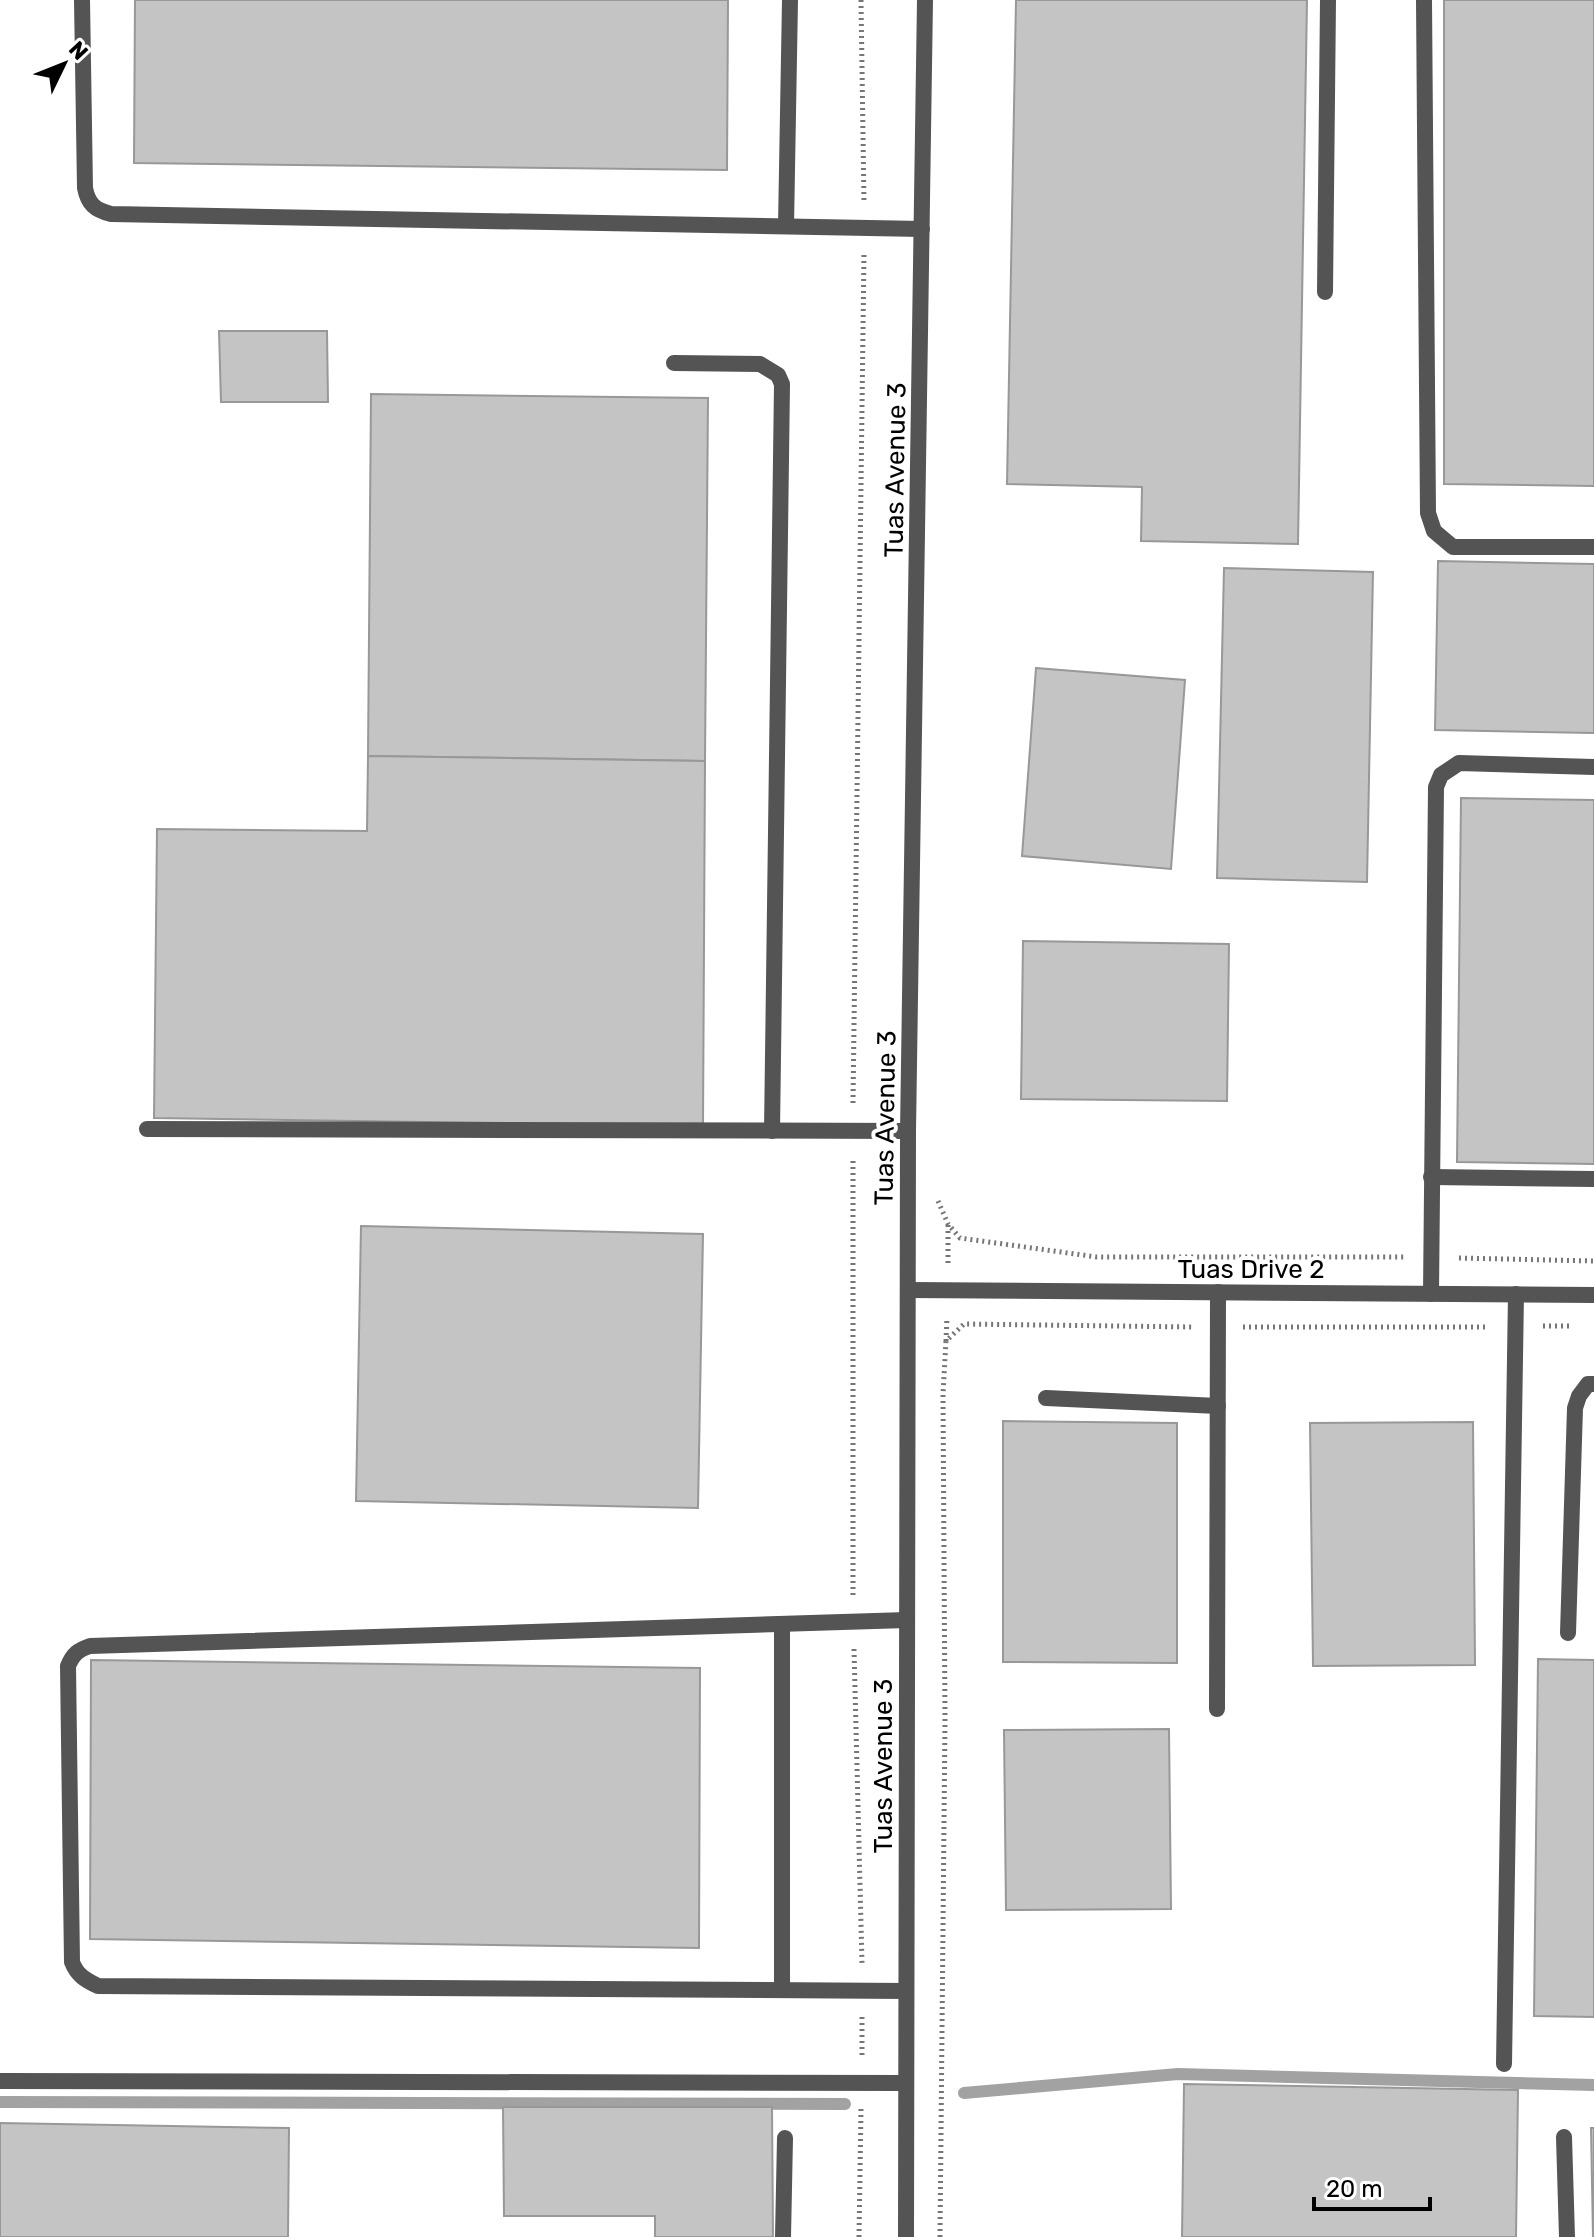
<svg xmlns="http://www.w3.org/2000/svg" width="1594" height="2237" font-family="Rubik,sans-serif">
  <style>
    .lines { fill: none; stroke-linecap: round; stroke-linejoin: round }
    .stream { stroke: #a2a2a2; stroke-width: 12 }
    .building { fill: #c4c4c4; stroke: #989898; stroke-width: 2 }
    .path { stroke: #767676; stroke-width: 5; stroke-dasharray: 2 4; stroke-linecap: butt }
    .lane { stroke: #545454; stroke-width: 16 }
    .street { stroke: #545454; stroke-width: 16 }
    .labels { text-anchor: middle; stroke-width: 8; stroke-linejoin: round; paint-order: stroke }
    .street-label { font-size: 26px; fill: #000; stroke: #fff }
  </style>
  <rect width="100%" height="100%" fill="#fff"/>
  <g class="lines">
    <g class="stream">
      <path d="M964,2093L1178,2074L1594,2085"/>
      <path d="M0,2102L845,2104"/>
    </g>
  </g>
  <g class="building">
    <path d="M135,0H728L727,170L134,163Z"/>
    <path d="M1016,0H1307L1298,544L1141,541L1142,487L1007,484Z"/>
    <path d="M1444,0H1594V486L1444,484Z"/>
    <path d="M219,331H327L328,402H221Z"/>
    <path d="M371,394L708,398L705,761L368,756Z"/>
    <path d="M1438,561L1594,564V733L1435,730Z"/>
    <path d="M1224,568L1373,572L1367,882L1217,878Z"/>
    <path d="M1036,668L1185,680L1171,869L1022,856Z"/>
    <path d="M368,756L705,761L703,1126L154,1118L157,829L367,831Z"/>
    <path d="M1461,798L1594,800V1164L1457,1162Z"/>
    <path d="M1023,941L1229,944L1227,1101L1021,1099Z"/>
    <path d="M361,1226L703,1234L698,1508L356,1501Z"/>
    <path d="M1003,1421L1177,1423V1663L1003,1662Z"/>
    <path d="M1473,1422L1475,1665L1313,1666L1310,1423Z"/>
    <path d="M1538,1659L1594,1660V2017L1534,2016Z"/>
    <path d="M91,1660L700,1668L699,1948L90,1939Z"/>
    <path d="M1169,1729L1171,1909L1006,1910L1004,1730Z"/>
    <path d="M1184,2084L1518,2090L1516,2237H1182Z"/>
    <path d="M503,2107H772L773,2237H655V2216H504Z"/>
    <path d="M0,2123L289,2128L288,2237H0Z"/>
    <path d="M1591,2128H1594V2237H1593Z"/>
  </g>
  <g class="lines">
    <g class="path">
      <path d="M861,0L864,203"/>
      <path d="M853,1103L864,253"/>
      <path d="M938,1201L948,1224L960,1238L1097,1257H1405"/>
      <path d="M948,1225V1263"/>
      <path d="M1459,1258L1594,1261"/>
      <path d="M1543,1326H1569"/>
      <path d="M1243,1327H1489"/>
      <path d="M946,1341L947,1317"/>
      <path d="M853,1595V1157"/>
      <path d="M854,1649L862,1963"/>
      <path d="M862,2055V2017"/>
      <path d="M859,2237L861,2109"/>
      <path d="M940,2237L945,1720L943,1394L946,1341L964,1324L1193,1327"/>
    </g>
    <g class="lane">
      <path d="M82,0L85,188C88,204 95,210 111,214L922,229"/>
      <path d="M1424,0L1428,513L1434,531L1453,547H1594"/>
      <path d="M786,226L790,0"/>
      <path d="M1325,292L1328,0"/>
      <path d="M674,363L760,364L778,375L782,384L772,1131"/>
      <path d="M147,1129L908,1131"/>
      <path d="M1431,1177L1594,1179"/>
      <path d="M1431,1294L1436,787L1441,775L1459,763L1594,767"/>
      <path d="M1046,1398L1218,1406"/>
      <path d="M782,1624V1990"/>
      <path d="M1568,1633L1575,1408L1579,1396L1588,1384H1594"/>
      <path d="M1217,1709L1218,1292"/>
      <path d="M906,1991L98,1986C85,1980 77,1975 72,1962L68,1666C73,1654 78,1650 90,1646L907,1620"/>
      <path d="M1504,2064L1516,1294"/>
      <path d="M0,2081L906,2083"/>
      <path d="M1564,2137L1567,2237"/>
      <path d="M783,2237L785,2138"/>
    </g>
    <g class="street">
      <path d="M908,1290L1594,1295"/>
      <path d="M906,2237L908,1131L925,0"/>
    </g>
  </g>
  <g class="labels">
    <g class="street-label">
      <text transform="translate(895 470) rotate(-89)" y="9">Tuas Avenue 3</text>
      <text transform="translate(885 1118) rotate(-89)" y="9">Tuas Avenue 3</text>
      <text x="1251" y="1278">Tuas Drive 2</text>
      <text transform="translate(883 1766) rotate(-90)" y="9">Tuas Avenue 3</text>
    </g>
  </g>
  <g transform="translate(64 64) rotate(47)" stroke="#ffffff" stroke-width="6" paint-order="stroke">
  <path d="M0-6L14 30L0 20L-14 30Z" fill="#000000"/>
  <text y="-12" font-size="22" font-weight="bold" text-anchor="middle" fill="#000000">N</text>
  </g>
  <path d="M1314 2197v12h116v-12" fill="none" stroke="#000000" stroke-width="4"/>
  <text x="1326" y="2197" font-size="24" fill="#000000" stroke="#ffffff" stroke-width="6" paint-order="stroke">20 m</text>
</svg>
